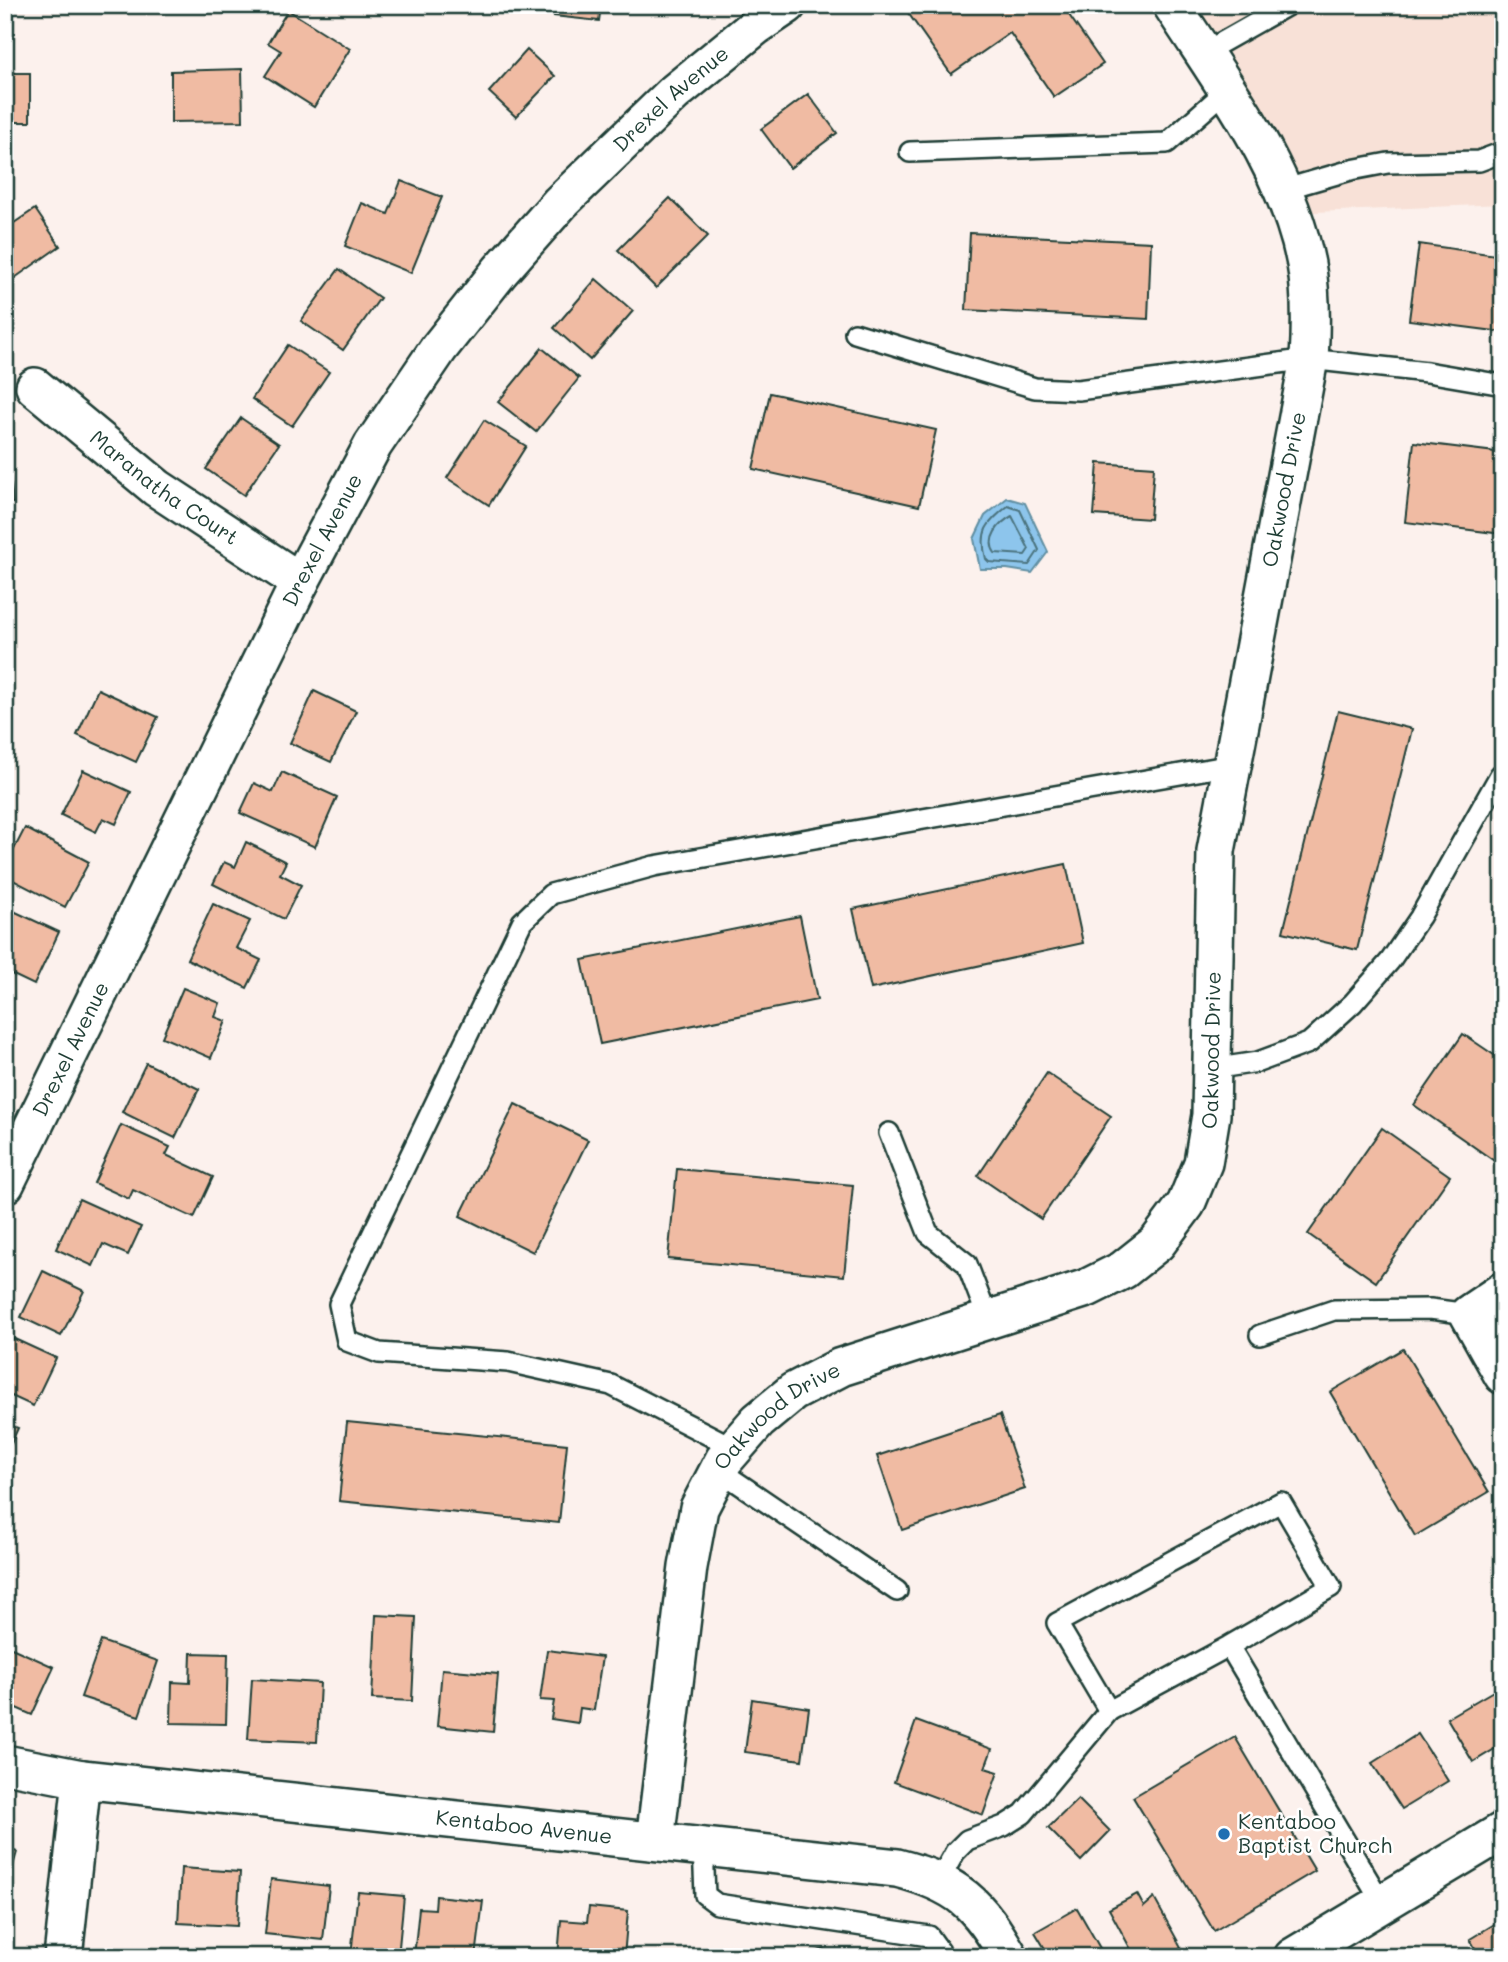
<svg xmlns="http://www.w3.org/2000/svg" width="1508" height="1962" font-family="Mali,sans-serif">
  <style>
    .built { fill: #f8e1d7 }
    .water { fill: #8dc5ec; stroke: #618fa2; stroke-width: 2 }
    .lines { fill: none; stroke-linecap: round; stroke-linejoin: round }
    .shore { stroke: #4b737e; stroke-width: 2 }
    .building { fill: #f0bba3; stroke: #1f3d34; stroke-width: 2 }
    .service-casing { stroke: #1f3d34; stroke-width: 24 }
    .minor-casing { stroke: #1f3d34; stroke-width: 42 }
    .service { stroke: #fff; stroke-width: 19 }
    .minor { stroke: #fff; stroke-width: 37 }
    .poi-dot { fill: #1f6fb2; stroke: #fff; stroke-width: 2.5 }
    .labels { text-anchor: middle; stroke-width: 5; stroke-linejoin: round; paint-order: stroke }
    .street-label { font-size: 21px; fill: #1f3d34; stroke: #fff }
    .poi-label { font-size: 21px; fill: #1f3d34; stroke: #fff; text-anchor: start }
  </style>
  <rect width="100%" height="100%" fill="#fcf1ed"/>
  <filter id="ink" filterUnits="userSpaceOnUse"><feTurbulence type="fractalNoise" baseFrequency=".0143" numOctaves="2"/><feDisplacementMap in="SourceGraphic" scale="14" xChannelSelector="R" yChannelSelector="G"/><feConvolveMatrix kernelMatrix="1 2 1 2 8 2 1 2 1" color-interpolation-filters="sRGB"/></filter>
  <g filter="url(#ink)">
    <path class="built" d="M1172,5H1503V204L1291,213Z"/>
    <path class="water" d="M1007,498L1025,503L1048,552L1032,573L1007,569H980L974,539L985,516Z"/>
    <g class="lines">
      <g class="shore">
        <path d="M1008,506L1020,510L1039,550L1029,565L989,562L986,559C979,531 986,524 1008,506Z"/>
        <path d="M1012,516L1029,549L1025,555L995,553C985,539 999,523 1012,516Z"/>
      </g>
    </g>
    <g class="building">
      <path d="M555,5H601L599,21L554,16Z"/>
      <path d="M906,5H1062L1103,64L1054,97L1010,33L951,74L904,7Z"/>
      <path d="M288,10L350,49L314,107L265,76L281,51L268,43Z"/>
      <path d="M527,50L555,76L516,117L489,92Z"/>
      <path d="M242,69L243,121L171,122V71Z"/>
      <rect x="5" y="73" width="25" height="49"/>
      <path d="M808,94L837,133L790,168L761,129Z"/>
      <path d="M401,181L442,197L411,273L345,246L362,203L388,214Z"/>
      <path d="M670,198L708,236L656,288L618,250Z"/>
      <path d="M35,209L60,246L12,280L5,271V229Z"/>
      <path d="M970,233L1151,242L1148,319L966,310Z"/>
      <path d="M1419,244L1503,256V332L1409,320Z"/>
      <path d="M339,269L380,298L343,350L301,321Z"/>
      <path d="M596,279L633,311L590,360L554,328Z"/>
      <path d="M288,345L329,372L292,426L252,399Z"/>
      <path d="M542,348L579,378L536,432L498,402Z"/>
      <path d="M770,393L936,430L919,506L753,469Z"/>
      <path d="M241,418L279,444L244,495L206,469Z"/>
      <path d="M484,420L526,446L489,505L447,478Z"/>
      <path d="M1414,442L1503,453V534L1405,522Z"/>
      <path d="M5,444H7L13,503L5,504Z"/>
      <path d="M1098,463L1154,467L1150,519L1094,515Z"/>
      <path d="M98,689L158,717L136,762L77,735Z"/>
      <path d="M314,691L356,711L331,762L290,743Z"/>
      <path d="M1338,711L1412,729L1357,950L1283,932Z"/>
      <path d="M83,770L131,792L116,824L103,818L96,832L61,815Z"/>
      <path d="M282,772L337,797L315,847L240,813L254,783L273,792Z"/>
      <path d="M25,828L89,862L65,907L5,876V867Z"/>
      <path d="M246,842L286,862L280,874L301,885L284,919L213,884L224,862L235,867Z"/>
      <path d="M1066,864L1083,943L871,989L853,909Z"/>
      <path d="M213,904L250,921L236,948L261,960L247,988L187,959Z"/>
      <path d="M7,908L59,932L34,985L5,971V913Z"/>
      <path d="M800,916L817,1000L600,1044L582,960Z"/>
      <path d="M183,988L220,1003L215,1017L226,1021L211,1058L162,1037Z"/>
      <path d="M1463,1034L1503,1061V1167L1414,1105Z"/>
      <path d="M146,1063L199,1089L175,1138L122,1112Z"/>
      <path d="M1047,1073L1111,1116L1041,1219L978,1176Z"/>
      <path d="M515,1104L588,1140L533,1252L460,1216Z"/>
      <path d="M121,1125L170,1147L166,1155L213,1177L194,1218L133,1190L129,1199L94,1183Z"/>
      <path d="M1382,1128L1450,1176L1376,1282L1308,1234Z"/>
      <path d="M677,1169L853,1185L844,1276L668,1259Z"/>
      <path d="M79,1199L141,1227L128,1255L103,1244L93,1266L56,1249Z"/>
      <path d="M43,1271L84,1291L61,1336L21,1317Z"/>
      <path d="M8,1336L56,1358L33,1406L5,1393V1341Z"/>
      <path d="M1403,1349L1489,1492L1415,1536L1330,1392Z"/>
      <path d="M1000,1415L1025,1489L902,1530L877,1456Z"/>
      <path d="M347,1422L567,1444L559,1523L339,1501Z"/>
      <path d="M5,1423L18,1428L5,1457Z"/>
      <path d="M376,1615L416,1617L412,1701L372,1699Z"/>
      <path d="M101,1641L158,1661L139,1716L81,1697Z"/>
      <path d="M5,1645L54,1667L32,1715L5,1703Z"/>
      <path d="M547,1650L602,1657L594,1710L580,1708L578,1723L551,1719L554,1701L540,1700Z"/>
      <path d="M191,1653L228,1654L226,1724L171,1723L172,1682L190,1683Z"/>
      <path d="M442,1669L498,1674L493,1732L437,1726Z"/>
      <path d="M252,1679L320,1683L317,1742L248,1739Z"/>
      <path d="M1495,1690L1503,1702V1744L1473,1762L1447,1718Z"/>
      <path d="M752,1699L809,1708L802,1760L745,1752Z"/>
      <path d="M916,1721L992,1749L985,1768L998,1772L983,1815L894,1782Z"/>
      <path d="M1418,1734L1448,1781L1402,1809L1372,1763Z"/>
      <path d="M1235,1737L1315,1871L1214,1931L1133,1797Z"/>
      <path d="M1078,1799L1110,1831L1081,1861L1048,1828Z"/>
      <path d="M5,1848L17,1852L5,1894Z"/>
      <path d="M181,1868L240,1872L237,1926L178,1923Z"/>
      <path d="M271,1879L329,1886L323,1940L265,1934Z"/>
      <path d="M358,1892L404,1896L398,1957L351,1955Z"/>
      <path d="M1137,1894L1144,1907L1154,1898L1181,1947L1163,1957H1135L1109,1909Z"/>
      <path d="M436,1896L483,1901L476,1957H414L419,1908L435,1909Z"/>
      <path d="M589,1907L628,1911L624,1957H558L561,1920L587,1922Z"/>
      <path d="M1077,1908L1105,1957H1050L1035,1932Z"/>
      <path d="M1501,1920L1503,1923V1957H1480L1470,1939Z"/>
      <path d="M120,1949L161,1953V1957H119Z"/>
      <path d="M824,1949L838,1957H799Z"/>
    </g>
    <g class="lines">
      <defs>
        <g id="service">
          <path d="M1203,53L1288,5"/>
          <path d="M910,152L1167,143L1227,90"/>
          <path d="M1282,190L1351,170L1388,163L1479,161L1503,152"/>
          <path d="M855,333L1035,388L1078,390L1309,359L1427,372L1503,385"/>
          <path d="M1212,1069L1258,1062L1309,1043L1353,1003L1390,961L1420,917L1500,775"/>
          <path d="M889,1133L928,1233L967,1264L988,1319"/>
          <path d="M1260,1335L1334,1310L1430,1309L1469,1314"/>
          <path d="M734,1448L611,1385L508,1362L379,1353L347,1341L339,1304L522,922L551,894L654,866L1232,765"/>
          <path d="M719,1470L897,1591"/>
          <path d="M1229,1646L1331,1587L1281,1502L1057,1623L1109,1711L1229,1646L1382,1903"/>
          <path d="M703,1846L705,1895L717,1904L929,1936L944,1957"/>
          <path d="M939,1881L955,1852L967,1840L1004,1826L1023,1814L1109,1711"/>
        </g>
        <g id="minor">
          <path id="s1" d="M35,387L157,488L300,582"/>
          <path id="s2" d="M5,1184L300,582L373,445L439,348L500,271L560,203L674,93L756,26L787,5"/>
          <path d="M1503,1291L1469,1314L1503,1375"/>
          <path id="s3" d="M5,1764L82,1779L897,1868C959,1884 978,1903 1009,1957"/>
          <path id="s4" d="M655,1841L688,1567L699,1508L724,1460L758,1421L793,1392L841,1367L1087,1288L1123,1270L1157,1243L1186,1204L1203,1163L1211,1115L1216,851L1309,359C1311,328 1312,296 1306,264C1287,167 1224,86 1172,5"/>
          <path d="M63,1957L82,1779"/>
          <path d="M1293,1957L1503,1831"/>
        </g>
      </defs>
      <use href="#service" class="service-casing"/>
      <use href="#minor" class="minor-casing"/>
      <use href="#service" class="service"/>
      <use href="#minor" class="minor"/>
    </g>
  </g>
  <circle class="poi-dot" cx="1224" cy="1834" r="7"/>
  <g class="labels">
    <g class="street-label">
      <text dy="7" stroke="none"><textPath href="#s2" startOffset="1284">Drexel Avenue</textPath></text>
      <text dy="7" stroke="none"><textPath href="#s1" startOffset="164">Maranatha Court</textPath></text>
      <text dy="7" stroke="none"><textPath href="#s4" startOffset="1657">Oakwood Drive</textPath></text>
      <text dy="7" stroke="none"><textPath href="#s2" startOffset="718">Drexel Avenue</textPath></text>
      <text dy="7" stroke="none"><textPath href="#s2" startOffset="150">Drexel Avenue</textPath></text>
      <text dy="7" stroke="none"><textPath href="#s4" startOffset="1090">Oakwood Drive</textPath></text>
      <text dy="7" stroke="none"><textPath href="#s4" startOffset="460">Oakwood Drive</textPath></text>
      <text dy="7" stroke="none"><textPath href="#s3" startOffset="523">Kentaboo Avenue</textPath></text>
    </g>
    <g class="poi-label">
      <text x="1238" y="1829">Kentaboo<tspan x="1238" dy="24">Baptist Church</tspan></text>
    </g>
  </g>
  <rect width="1508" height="1962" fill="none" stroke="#fff" stroke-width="28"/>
  <rect x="14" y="14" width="1480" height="1934" fill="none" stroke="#1f3d34" stroke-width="2.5" filter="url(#ink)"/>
</svg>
